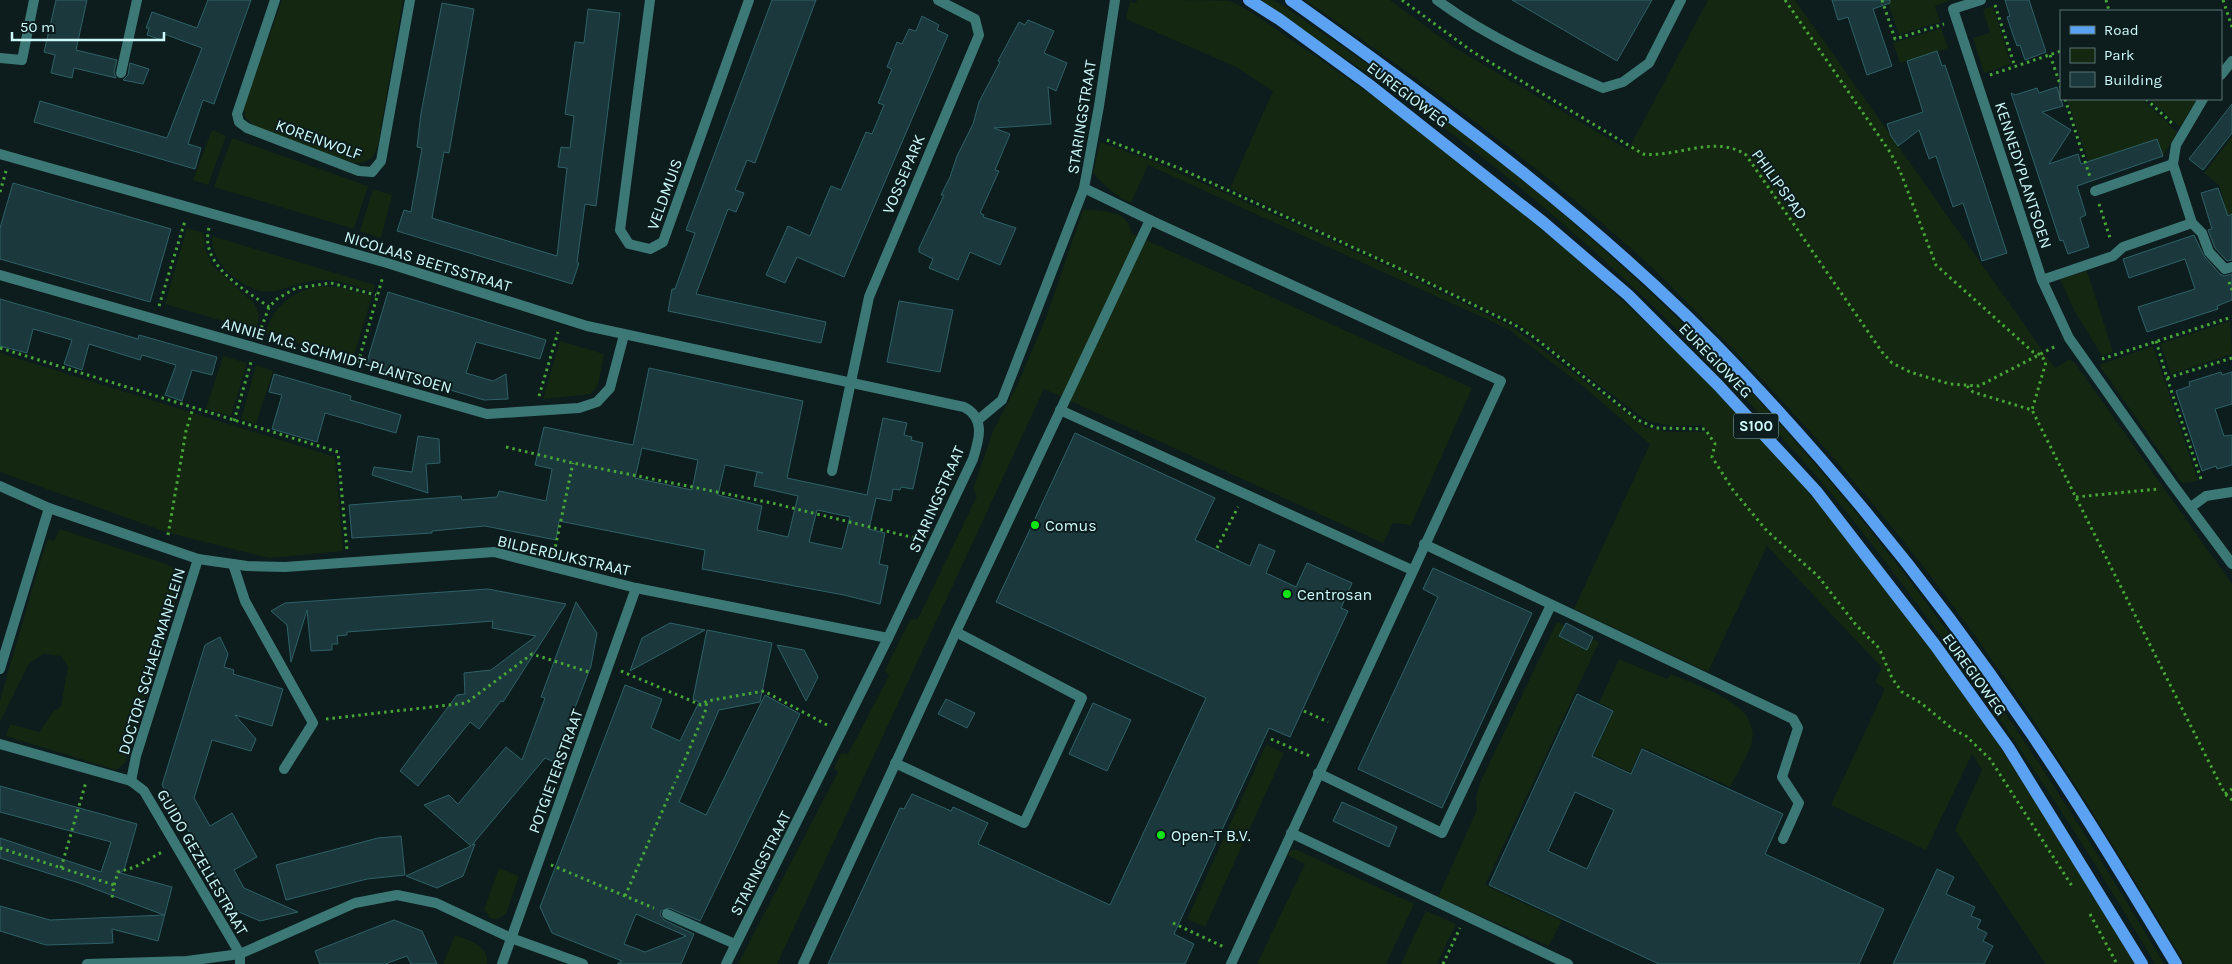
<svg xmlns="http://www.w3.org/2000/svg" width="2232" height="964" font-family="Karla,sans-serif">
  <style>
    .green { fill: #142711 }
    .building { fill: #1b393d; stroke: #2e6167; fill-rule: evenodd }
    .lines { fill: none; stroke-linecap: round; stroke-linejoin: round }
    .path { stroke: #47a736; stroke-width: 3; stroke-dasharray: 2.5 4; stroke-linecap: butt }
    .lane { stroke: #3c7976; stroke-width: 10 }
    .street { stroke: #3c7976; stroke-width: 10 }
    .primary { stroke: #5ca2f3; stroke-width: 12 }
    .poi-dot { fill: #10e513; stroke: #0d1c1d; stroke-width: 2 }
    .labels { text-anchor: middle; stroke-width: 4; stroke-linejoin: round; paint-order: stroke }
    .shield { fill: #0d1c1d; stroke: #93b7b8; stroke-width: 1 }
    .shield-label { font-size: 15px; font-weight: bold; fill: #cdfafb }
    .street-label { font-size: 16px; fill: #cdfafb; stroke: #0d1c1d }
    .poi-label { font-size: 16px; fill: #cdfafb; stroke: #0d1c1d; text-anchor: start }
  </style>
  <rect width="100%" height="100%" fill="#0d1c1d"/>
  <g class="green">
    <path d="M282,0H403L378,145C374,158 368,164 354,163L255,127L245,117L244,106Z"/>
    <path d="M1137,0C1156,0 1216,0 1230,1C1251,10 1272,27 1291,40C1337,70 1382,102 1426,135C1563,241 1690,356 1804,487C1932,633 2037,798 2136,964H2046L1955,830L1982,770L1972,754L1926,850L1831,805L1885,689L1875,682L1882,668L1767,546L1708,672L1574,609L1650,444L1584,387L1508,329L1148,165L1131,203C1116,196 1104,186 1093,173L1100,142L1150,160L1252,205L1394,269L1514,328L1645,427L1667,432H1708L1702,425L1671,426L1647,421L1520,325L1230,188L1273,91L1236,67L1126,19L1130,2L1136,3Z"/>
    <path d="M1256,0H1273L1285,7C1352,53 1419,99 1484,149C1561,209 1635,277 1706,345C1742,380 1776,419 1809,457C1945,613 2058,786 2164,964H2155C2084,842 2007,725 1923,612C1882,557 1840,501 1793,450C1701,348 1600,251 1492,165C1417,105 1337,52 1256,0Z"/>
    <path d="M1305,0H1390L1455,48L1628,150L1708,0H1795L2055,368L2070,359L2075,363L2232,584V964H2185C2125,864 2064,763 1997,667C1913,546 1816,432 1712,328C1690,306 1669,283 1646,262C1539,165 1423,82 1305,0Z"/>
    <path d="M1887,0H1951L1935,6L1940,22L1899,35Z"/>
    <path d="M1993,6L2011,64L1984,73L1973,38L1990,33L1983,9Z"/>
    <path d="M1941,28L1948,48L1900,63L1893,43Z"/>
    <path d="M2067,99H2142L2177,132L2163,156L2157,139L2093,160L2094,178Z"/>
    <path d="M2149,99H2197L2180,127Z"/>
    <path d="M212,130L226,136L208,185L193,180Z"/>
    <path d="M2232,137V214L2227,215L2220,186L2204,173Z"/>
    <path d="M232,138L368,186L354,229L214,187Z"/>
    <path d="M373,189L392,195L381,238L360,231Z"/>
    <path d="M1083,210C1101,210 1130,210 1131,233L1472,388L1411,525L1393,523L1383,543L1044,389L777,964H738L838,772L834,768L841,753L848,754L889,676L885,670L910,620L918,619L977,496L973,489L993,431L1019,381L1047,315Z"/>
    <path d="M187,228L204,233L205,249L213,266L254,303L259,314L257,331L165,304Z"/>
    <path d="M212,236L375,285L373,292C359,288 344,281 329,280C284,278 273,311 229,273C219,264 211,249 212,236Z"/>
    <path d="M2087,271L2113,352L2102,356L2074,310L2060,279Z"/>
    <path d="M319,286L339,287L372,296L353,359L265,333C274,306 291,292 319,286Z"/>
    <path d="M2230,321L2232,354L2171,374L2160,344Z"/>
    <path d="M560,341L604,354L598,385L591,394L543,399Z"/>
    <path d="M2153,346L2198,481L2182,483L2099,365Z"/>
    <path d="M0,353L335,457L343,551L269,558L169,533L0,472Z"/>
    <path d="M223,356L247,363L231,416L206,409Z"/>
    <path d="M256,365L273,371L256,424L241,419Z"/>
    <path d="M60,529L166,564L178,570L181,583L125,763L116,770L6,736L10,724L39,732L53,712L61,706L68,667L61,656L43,654L29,663L0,722V700L41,559L48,539L54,541Z"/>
    <path d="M1557,622L1599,642L1485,885L1562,921L1548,946L1438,897L1477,810L1476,797L1480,783Z"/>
    <path d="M1619,659L1667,679L1671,674C1699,687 1764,704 1751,745C1746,759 1737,773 1730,787L1642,747L1630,772L1594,755L1614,710L1599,703Z"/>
    <path d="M1266,745L1284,753L1205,927L1187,919Z"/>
    <path d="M1292,850H1297L1414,904L1386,964H1257L1305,864L1287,855Z"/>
    <path d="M499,868L519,876L506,914L496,919L488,917L489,915L484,910Z"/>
    <path d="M1426,911L1456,924L1437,964H1401Z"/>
    <path d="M455,935C468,940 490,946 487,964H443Z"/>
  </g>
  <g class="building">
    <path d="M56,0H87L76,50L117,60L114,72L116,78L74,68L72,78L51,73L55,55L44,52Z"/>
    <path d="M208,0H251L214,104L203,100L188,144L201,148L195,169L34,122L40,101L167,138L202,48L164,34L162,40L147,35L149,28H146L152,12L197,28Z"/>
    <path d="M772,0H816L755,163L747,160L735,190L744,193L736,212L728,209L696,294L826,322L821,343L668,311L672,289H675L695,233L686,230Z"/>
    <path d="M1512,0H1652L1617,61Z"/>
    <path d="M1832,0H1890V3L1873,9L1892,66L1867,75L1848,17L1838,20Z"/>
    <path d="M2005,0H2029L2046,52L2025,60L2020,45L2017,46L2012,32L2007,17L2010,16Z"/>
    <path d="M442,3L474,9L449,153L444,152L432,218L557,256L567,168L558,167L561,147L570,148L574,116L565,114L575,42L584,43L588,9L620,13L596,206L585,204L577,262L579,263L572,284L397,231L404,210L411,212L422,148L417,147L421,113Z"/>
    <path d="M922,16L939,25L937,30L948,35L844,277L797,257L785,283L766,275L788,226L810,236L831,186L841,190L866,132L872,134L884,105L878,103L892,69L887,67L897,42L902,44L909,29L916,31Z"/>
    <path d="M1028,20L1054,31L1044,53L1067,63L1056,91L1048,87L1051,124L994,128L1010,134L995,170L999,171L980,213L984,215L983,217L1016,228L1000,265L970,252L958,280L929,268L933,259L919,252V248L944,195H941L950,177L957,156L973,124L979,102L1000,62L998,61L1019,22L1025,25Z"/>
    <path d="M1937,51L1942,66L1945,65L2007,253L1982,261L1963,203L1953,207L1936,156L1929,159L1919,130L1898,146L1891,136L1887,124L1923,112L1907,61Z"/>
    <path d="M130,63L149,69L143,84L123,80L128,75Z"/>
    <path d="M2057,87L2063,106L2042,112L2071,130L2049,164L2078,154L2081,164L2157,139L2163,156L2077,186L2086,215L2080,218L2089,247L2068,254L2063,240L2060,241L2011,93L2015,95L2037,88L2039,93Z"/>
    <path d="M2232,104V133L2203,170L2189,159Z"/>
    <path d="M13,183L171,229L150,302L0,259V228Z"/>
    <path d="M2218,188L2228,216L2232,214V260L2227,261L2215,248L2208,230L2212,229L2201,193Z"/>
    <path d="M2194,235L2204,256L2220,274L2224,276L2232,274V300L2217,306L2218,309L2147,332L2138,307L2195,289L2185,259L2129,278L2123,259Z"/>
    <path d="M388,292L546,340L540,359L476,342L466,373L493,381L506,374L508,399L484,400L366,365Z"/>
    <path d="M0,299L138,339L139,335L217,357L212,375L192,370L182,401L165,395L176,365L142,355L140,360L89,344L82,370L64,364L72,340L33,329L27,353L0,346Z"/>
    <path d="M899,301L953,310L940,372L887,362Z"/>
    <path d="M649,368L803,401L787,478L867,495L883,418L907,423L904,435L912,437L911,440L923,443L913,489L901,487L900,490L893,489L891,501L876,498L869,529L885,533L879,564L888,566L880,604L844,595L702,569L705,550L559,521L556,540L485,526L432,531V533L352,538L349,505L461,496L462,500L497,497L499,491L546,501L552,469L535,465L544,427L633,445ZM642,448L698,460L692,490L635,478ZM725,465L763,473L757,472L754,486L798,496L788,537L757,530L762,506L718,495ZM817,510L850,517L842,549L809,542Z"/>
    <path d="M2221,372L2222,375L2232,372V404L2215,409L2224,436L2232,435V465L2217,469L2216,466L2202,471L2176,391L2190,386L2189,382Z"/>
    <path d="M274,374L351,396L350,400L401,415L396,433L325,413L317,442L272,429L282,395L269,392Z"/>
    <path d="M1075,433L1215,498L1195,540L1250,566L1259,544L1275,551L1266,573L1296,587L1307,563L1352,583L1341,608L1348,611L1290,737L1269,728L1174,934L1194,944L1185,964H828L900,808L904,809L912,794L951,811L953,807L988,823L978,844L1110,905L1206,698L996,602Z"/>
    <path d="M418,436L439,439L440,463L426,464L428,493L372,475L374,467L412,472Z"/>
    <path d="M1433,568L1532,613L1442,808L1358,769L1438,597L1423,589Z"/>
    <path d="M488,589L566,604L503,702L501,701L479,729L470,722L418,786L400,771L457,695L465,694L464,673L491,670L536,636L492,628L493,621L455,624L347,632V635L337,636L338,644H332V650L311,651L307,610L291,662L287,625L271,611L285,603Z"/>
    <path d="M576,602L597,633L591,666L554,762L545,758L472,845L475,844L463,876L437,888L406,876L471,846L424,805L449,795L458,804L506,747L522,760L545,698L541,697Z"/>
    <path d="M670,623L705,630L630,671L642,638Z"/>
    <path d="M1566,623L1593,637L1587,650L1559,636Z"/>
    <path d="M707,630L772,643L760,702L719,710L679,802L706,815L765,695L800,714L700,921L669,908L661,911L660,915L664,920L694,934L681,964H617L622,961L552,933L540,907L625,685L662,699L651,728L680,741L699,702L693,699ZM636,914L686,936L645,952L624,944Z"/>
    <path d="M220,637L228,654L224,667L234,670L233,674L283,689L272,726L235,715L256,739L251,751L212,740L194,798L210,826L232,813L257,857L234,870L244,888L298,912L260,921L234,910L162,785L205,645Z"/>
    <path d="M777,645L804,650L818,677L806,701Z"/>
    <path d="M1577,694L1613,711L1592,756L1631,774L1642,749L1783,814L1765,854L1884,909L1859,964H1659L1489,885ZM1575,792L1614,810L1587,869L1548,851Z"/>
    <path d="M946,699L975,713L967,728L938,714Z"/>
    <path d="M1093,703L1131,720L1107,771L1069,754Z"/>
    <path d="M0,786L137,824L124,870L120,873L172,887L158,941L112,929L113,943L46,945L0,931V906L50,920L164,915L79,883L0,858V838L101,872L111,842L0,812Z"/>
    <path d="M1342,802L1397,827L1389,847L1333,821Z"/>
    <path d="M401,836L405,875L367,879L286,900L276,865L378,838Z"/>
    <path d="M1937,869L1954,877L1946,894L1975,907L1971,916L1981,920L1977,928L1987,933L1983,941L1993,946L1984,964H1893Z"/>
    <path d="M394,920L422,931L437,964H411L407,956L385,964H320L315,951Z"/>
  </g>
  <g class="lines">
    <g class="path">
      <path d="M1402,0L1473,52L1643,154C1676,158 1716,134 1746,155L1882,352L1892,363L1910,372L1950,384L1979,386L2056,346"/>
      <path d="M1785,0L1890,152L1900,171L1936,265L2033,352L2041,355L2046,362L2032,410"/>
      <path d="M1882,0L1895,39L1944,24"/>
      <path d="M2106,0L2109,11"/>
      <path d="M2223,0L2232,27"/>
      <path d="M1995,5L2015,67"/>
      <path d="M2050,55L2061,87"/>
      <path d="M1990,75L2061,51"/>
      <path d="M2065,99L2090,177"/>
      <path d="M2146,99L2173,124"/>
      <path d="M1107,140L1181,169L1396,267L1515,325L1535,338L1638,420L1656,428L1705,429L1715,444L1712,457L1733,490L1767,531L1818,576L1856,625L1879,648L1892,678L1902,692L1921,703L1954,730L1966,736L1990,759L2072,886"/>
      <path d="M0,192L6,171"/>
      <path d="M2099,204L2110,238"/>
      <path d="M209,228C199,265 244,289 269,307"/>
      <path d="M2229,282L2232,290"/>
      <path d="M159,306L185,221"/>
      <path d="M259,334L269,307L277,299L296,288L331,283L376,295"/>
      <path d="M2156,341L2167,378L2232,358"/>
      <path d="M0,348L338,452L347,550"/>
      <path d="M2102,359L2232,317"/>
      <path d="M358,363L383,276"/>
      <path d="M2167,378L2202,482"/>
      <path d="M1967,386L1973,392L2032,410L2225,794L2232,800"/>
      <path d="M539,396L558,332"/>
      <path d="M234,421L251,362"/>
      <path d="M506,447L573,463L772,503L919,539"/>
      <path d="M2076,497L2158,489"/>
      <path d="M168,535L186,431L193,408"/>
      <path d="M1217,548L1238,507"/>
      <path d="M554,553L573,463"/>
      <path d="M621,671L701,705L707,701L764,691L829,726"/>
      <path d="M1304,711L1328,722"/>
      <path d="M326,719L466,703L532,654L592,673"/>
      <path d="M1271,739L1312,757"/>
      <path d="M677,778L705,712L707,701"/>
      <path d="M2225,794L2232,789"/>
      <path d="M0,848L114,885L112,898"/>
      <path d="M551,865L654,908"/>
      <path d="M61,868L86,782"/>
      <path d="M114,885L118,872L135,867L164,851"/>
      <path d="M625,896L675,782"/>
      <path d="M2090,914L2117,964"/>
      <path d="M1173,923L1224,947"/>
      <path d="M1443,964L1460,928"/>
    </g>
    <g class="lane">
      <path d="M1437,0C1487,37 1546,63 1603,88L1623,82L1649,63L1681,0"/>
      <path d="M121,73L137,0"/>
      <path d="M2221,75L2232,61"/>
      <path d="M2203,99L2176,145L2173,164L2192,223L2202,233L2209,252L2225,269L2232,267"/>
      <path d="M1084,188L1150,220"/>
      <path d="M2095,191L2173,164"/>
      <path d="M2042,280L2113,256L2123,247L2192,223"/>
      <path d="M1060,410L1412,570"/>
      <path d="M1424,544L1793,719L1798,728L1782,777L1799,803L1783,839"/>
      <path d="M233,564L245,601L313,723L284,769"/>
      <path d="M895,763L1024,823L1082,698L956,632"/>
      <path d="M1318,773L1442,833L1551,605"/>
      <path d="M1291,833L1568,964"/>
      <path d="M667,914L735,944"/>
      <path d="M803,964L956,632L1150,220L1501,381L1231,964"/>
    </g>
    <g class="street">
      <path d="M275,0L237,114L239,122L247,128L359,171L372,172L381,161L410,0"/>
      <path d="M650,0L620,230L629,244L650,249L663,242L749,0"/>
      <path d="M1981,0L1953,9L2042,280L2069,338L2171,482L2232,564"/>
      <path d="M0,58L22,60L34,0"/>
      <path d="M0,154L387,263L587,326L964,407C986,418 979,440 973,459L888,638L726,964"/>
      <path d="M0,275L487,414L579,408L597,402L610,388L624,335"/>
      <path d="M978,420L1002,400L1084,188L1099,106L1115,0"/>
      <path d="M832,471L869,297L979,35L975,19L938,0"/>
      <path d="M0,486L49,508L198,559L136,756L131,781L0,744"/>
      <path d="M2191,507L2206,496L2232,492"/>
      <path d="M198,559L247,566L285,567L494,552L636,588L888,638"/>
      <path d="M0,669L49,508"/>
      <path d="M131,781L144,791L240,954V964"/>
      <path d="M87,964L187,961L240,954L355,903L397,895L436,903L511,938L583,964"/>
      <path d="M502,964L636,588"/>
    </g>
    <g class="primary">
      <path d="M1249,0L1279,19L1368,84L1544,223L1628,295L1718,385L1816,491L1935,645L2008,747L2142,964"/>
      <path d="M1291,0C1450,113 1607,229 1741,371C1847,483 1945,606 2031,733C2082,808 2129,886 2176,964"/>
    </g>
  </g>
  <g class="poi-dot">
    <circle cx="1035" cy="525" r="5"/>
    <circle cx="1287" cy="594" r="5"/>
    <circle cx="1161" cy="835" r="5"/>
  </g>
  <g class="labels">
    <rect class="shield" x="1733.5" y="413.5" width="45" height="25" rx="4"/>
    <g class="shield-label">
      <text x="1756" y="431">S100</text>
    </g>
    <g class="street-label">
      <text transform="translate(1408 94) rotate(37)" y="6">EUREGIOWEG</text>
      <text transform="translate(1081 117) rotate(-81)" y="6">STARINGSTRAAT</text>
      <text transform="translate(319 139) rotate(20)" y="6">KORENWOLF</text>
      <text transform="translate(903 174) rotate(-67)" y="6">VOSSEPARK</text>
      <text transform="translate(2024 175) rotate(72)" y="6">KENNEDYPLANTSOEN</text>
      <text transform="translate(1780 184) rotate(54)" y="6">PHILIPSPAD</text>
      <text transform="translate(664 194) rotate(-70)" y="6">VELDMUIS</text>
      <text transform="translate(428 261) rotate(17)" y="6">NICOLAAS BEETSSTRAAT</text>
      <text transform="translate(337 355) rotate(16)" y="6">ANNIE M.G. SCHMIDT-PLANTSOEN</text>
      <text transform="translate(1716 360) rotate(46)" y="6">EUREGIOWEG</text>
      <text transform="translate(936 499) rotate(-66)" y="6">STARINGSTRAAT</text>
      <text transform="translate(564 555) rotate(13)" y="6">BILDERDIJKSTRAAT</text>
      <text transform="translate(151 661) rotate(-73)" y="6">DOCTOR SCHAEPMANPLEIN</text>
      <text transform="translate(1975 674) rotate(54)" y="6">EUREGIOWEG</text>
      <text transform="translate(555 771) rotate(-70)" y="6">POTGIETERSTRAAT</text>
      <text transform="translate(203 862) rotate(60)" y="6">GUIDO GEZELLESTRAAT</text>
      <text transform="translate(760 863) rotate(-63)" y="6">STARINGSTRAAT</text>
    </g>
    <g class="poi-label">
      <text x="1045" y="531">Comus</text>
      <text x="1297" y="600">Centrosan</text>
      <text x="1171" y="841">Open-T B.V.</text>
    </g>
  </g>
  <rect x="2060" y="10" width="162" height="90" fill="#0d1c1d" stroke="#5a7576"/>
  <rect x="2070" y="26" width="25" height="8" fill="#5ca2f3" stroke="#5a7576"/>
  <text x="2104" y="35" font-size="15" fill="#cdfafb">Road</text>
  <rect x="2070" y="48" width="25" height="15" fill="#142711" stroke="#5a7576"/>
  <text x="2104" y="60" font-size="15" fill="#cdfafb">Park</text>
  <rect x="2070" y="72" width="25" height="15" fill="#1b393d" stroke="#5a7576"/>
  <text x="2104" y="85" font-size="15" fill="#cdfafb">Building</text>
  <path d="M12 32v8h152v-8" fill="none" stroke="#cdfafb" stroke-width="2.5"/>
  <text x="20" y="32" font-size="15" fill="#cdfafb" stroke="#0d1c1d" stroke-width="4" paint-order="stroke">50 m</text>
</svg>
